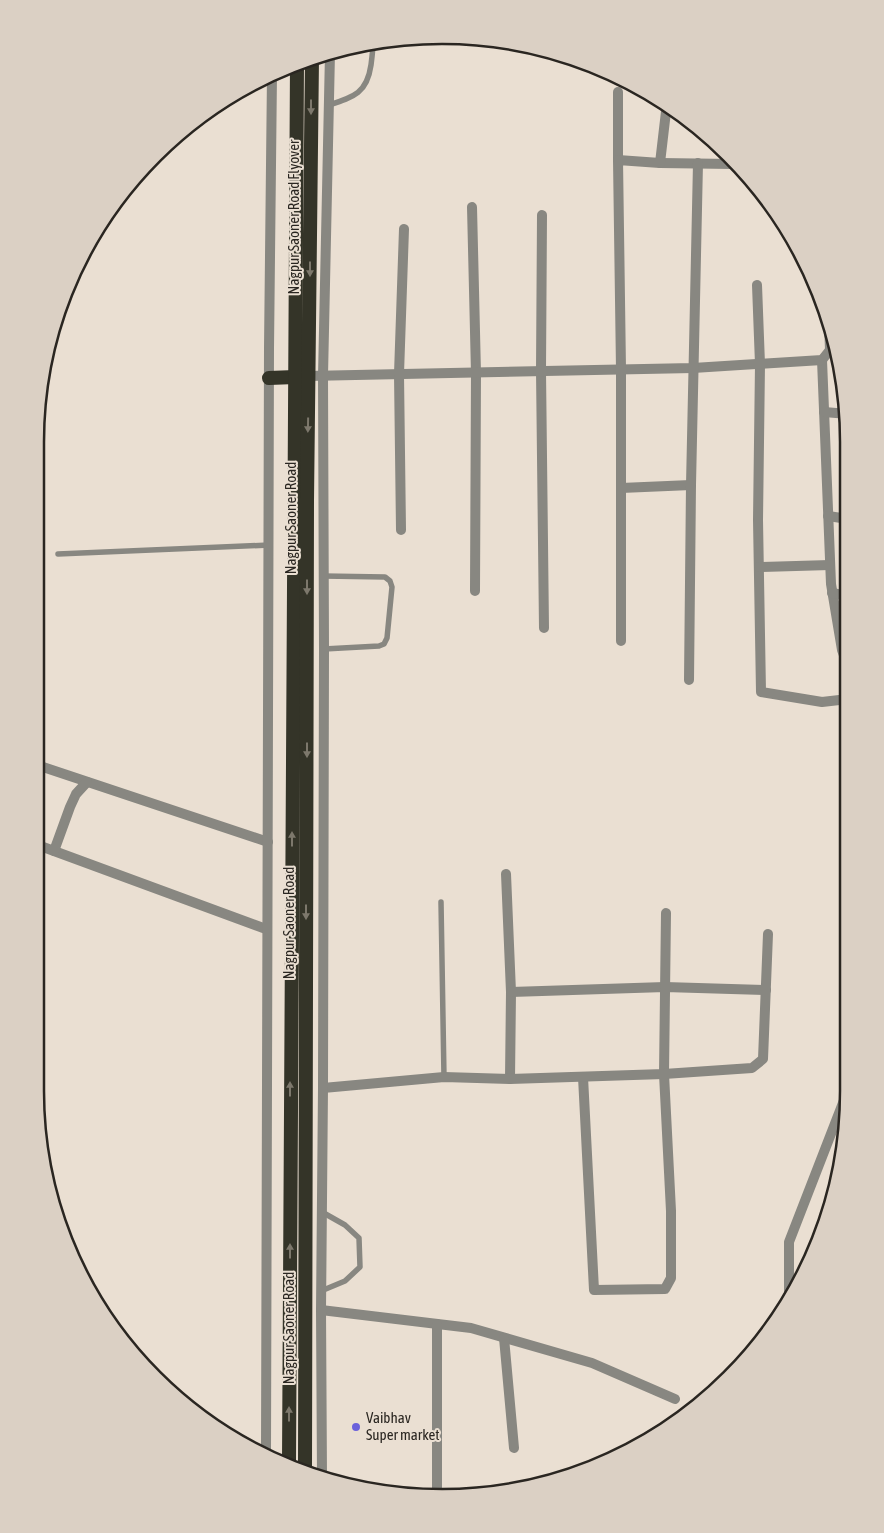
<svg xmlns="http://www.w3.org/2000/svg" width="884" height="1533" font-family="'Asap Condensed',sans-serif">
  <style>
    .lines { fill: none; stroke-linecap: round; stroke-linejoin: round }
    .service { stroke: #888781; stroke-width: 5.5 }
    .minor { stroke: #888781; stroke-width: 10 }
    .tertiary { stroke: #888781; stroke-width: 10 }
    .trunk { stroke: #343428; stroke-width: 14 }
    .oneway { fill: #7d786c }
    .poi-dot { fill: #6b61db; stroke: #eadfd2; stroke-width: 2 }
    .labels { text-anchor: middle; stroke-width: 4; stroke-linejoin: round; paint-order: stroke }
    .street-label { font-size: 15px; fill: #2a2621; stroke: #eadfd2 }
    .poi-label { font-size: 15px; fill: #2a2621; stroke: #eadfd2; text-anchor: start }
    .rim { fill: none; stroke: #2a2621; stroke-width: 2.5 }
  </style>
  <rect width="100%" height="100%" fill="#eadfd2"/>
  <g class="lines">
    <g class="service">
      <path d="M329,105C354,97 367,93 371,65C372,57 373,50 373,42"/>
      <path d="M58,554L269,545"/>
      <path d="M323,576L385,577L390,581L392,587L387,638L384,644L379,646L324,649"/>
      <path d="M441,902L444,1077"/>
      <path d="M321,1291L345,1281L360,1267L359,1238L345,1225L322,1212"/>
    </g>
    <g class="minor">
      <path d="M618,92V160"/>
      <path d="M660,163L732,164L733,158"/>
      <path d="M472,207L476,373L475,591"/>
      <path d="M542,215L541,371L544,628"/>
      <path d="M757,285L760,364L758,520L761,692L822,702L848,699"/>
      <path d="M829,321L830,350"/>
      <path d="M822,360L831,584L842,650L848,666"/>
      <path d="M308,376L693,368L822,360L834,345"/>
      <path d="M824,412L848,414"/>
      <path d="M621,488L691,485"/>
      <path d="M828,516L848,519"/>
      <path d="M401,530L399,374L404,229"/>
      <path d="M759,567L830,565"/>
      <path d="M832,593L848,596"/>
      <path d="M621,641V369L618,160L660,163L667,103"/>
      <path d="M689,680L691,485L698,163"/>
      <path d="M40,766L268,842"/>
      <path d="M35,844L266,929"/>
      <path d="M54,851L70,807L76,794L87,782"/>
      <path d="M506,874L511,992L510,1079"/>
      <path d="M511,992L665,987L766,990"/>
      <path d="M583,1077L594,1290L665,1289L671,1278V1211L664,1074L666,913"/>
      <path d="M323,1088L444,1077L510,1079L664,1074L752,1068L763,1059L768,934"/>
      <path d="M789,1299V1242L848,1090"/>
      <path d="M321,1310L471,1328L592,1363L675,1399"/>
      <path d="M504,1338L514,1448"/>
      <path d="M437,1494V1324"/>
    </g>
    <g class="tertiary">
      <path d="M266,1452L269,348L272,74"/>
      <path d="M322,1477L321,1310L323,1088L324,649L323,376L330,53"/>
    </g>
    <g class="trunk">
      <path d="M269,378L295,377"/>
      <path d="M289,1462L297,63"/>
      <path d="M305,1470L307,501L312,58"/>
    </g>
  </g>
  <defs><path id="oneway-solid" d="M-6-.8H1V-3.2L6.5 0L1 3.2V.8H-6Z" transform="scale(1.25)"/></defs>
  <g class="oneway">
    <use href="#oneway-solid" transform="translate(311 107) rotate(90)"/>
    <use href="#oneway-solid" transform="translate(310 269) rotate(90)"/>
    <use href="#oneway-solid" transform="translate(308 425) rotate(91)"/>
    <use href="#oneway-solid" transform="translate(307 587) rotate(90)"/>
    <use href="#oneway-solid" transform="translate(307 750) rotate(90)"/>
    <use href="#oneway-solid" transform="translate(292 839) rotate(-90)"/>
    <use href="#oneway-solid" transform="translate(306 912) rotate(90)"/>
    <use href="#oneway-solid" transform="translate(290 1089) rotate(-90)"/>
    <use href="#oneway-solid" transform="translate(290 1251) rotate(-90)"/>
    <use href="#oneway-solid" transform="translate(289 1414) rotate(-90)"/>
  </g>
  <circle class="poi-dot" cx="356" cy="1427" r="5"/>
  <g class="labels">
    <g class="street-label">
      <text transform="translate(294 217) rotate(-90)" y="5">Nagpur Saoner Road Flyover</text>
      <text transform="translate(291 518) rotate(-90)" y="5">Nagpur Saoner Road</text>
      <text transform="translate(289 923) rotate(-90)" y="5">Nagpur Saoner Road</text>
      <text transform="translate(289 1328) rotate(-90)" y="5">Nagpur Saoner Road</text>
    </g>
    <g class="poi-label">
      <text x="366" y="1423">Vaibhav<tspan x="366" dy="17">Super market</tspan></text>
    </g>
  </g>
  <path d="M0 0H884V1533H0ZM442 44H442A398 398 0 0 1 840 442V1091A398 398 0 0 1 442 1489H442A398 398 0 0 1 44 1091V442A398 398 0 0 1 442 44Z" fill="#dbd0c4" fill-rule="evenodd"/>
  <path class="rim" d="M442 44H442A398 398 0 0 1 840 442V1091A398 398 0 0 1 442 1489H442A398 398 0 0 1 44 1091V442A398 398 0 0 1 442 44Z"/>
</svg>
